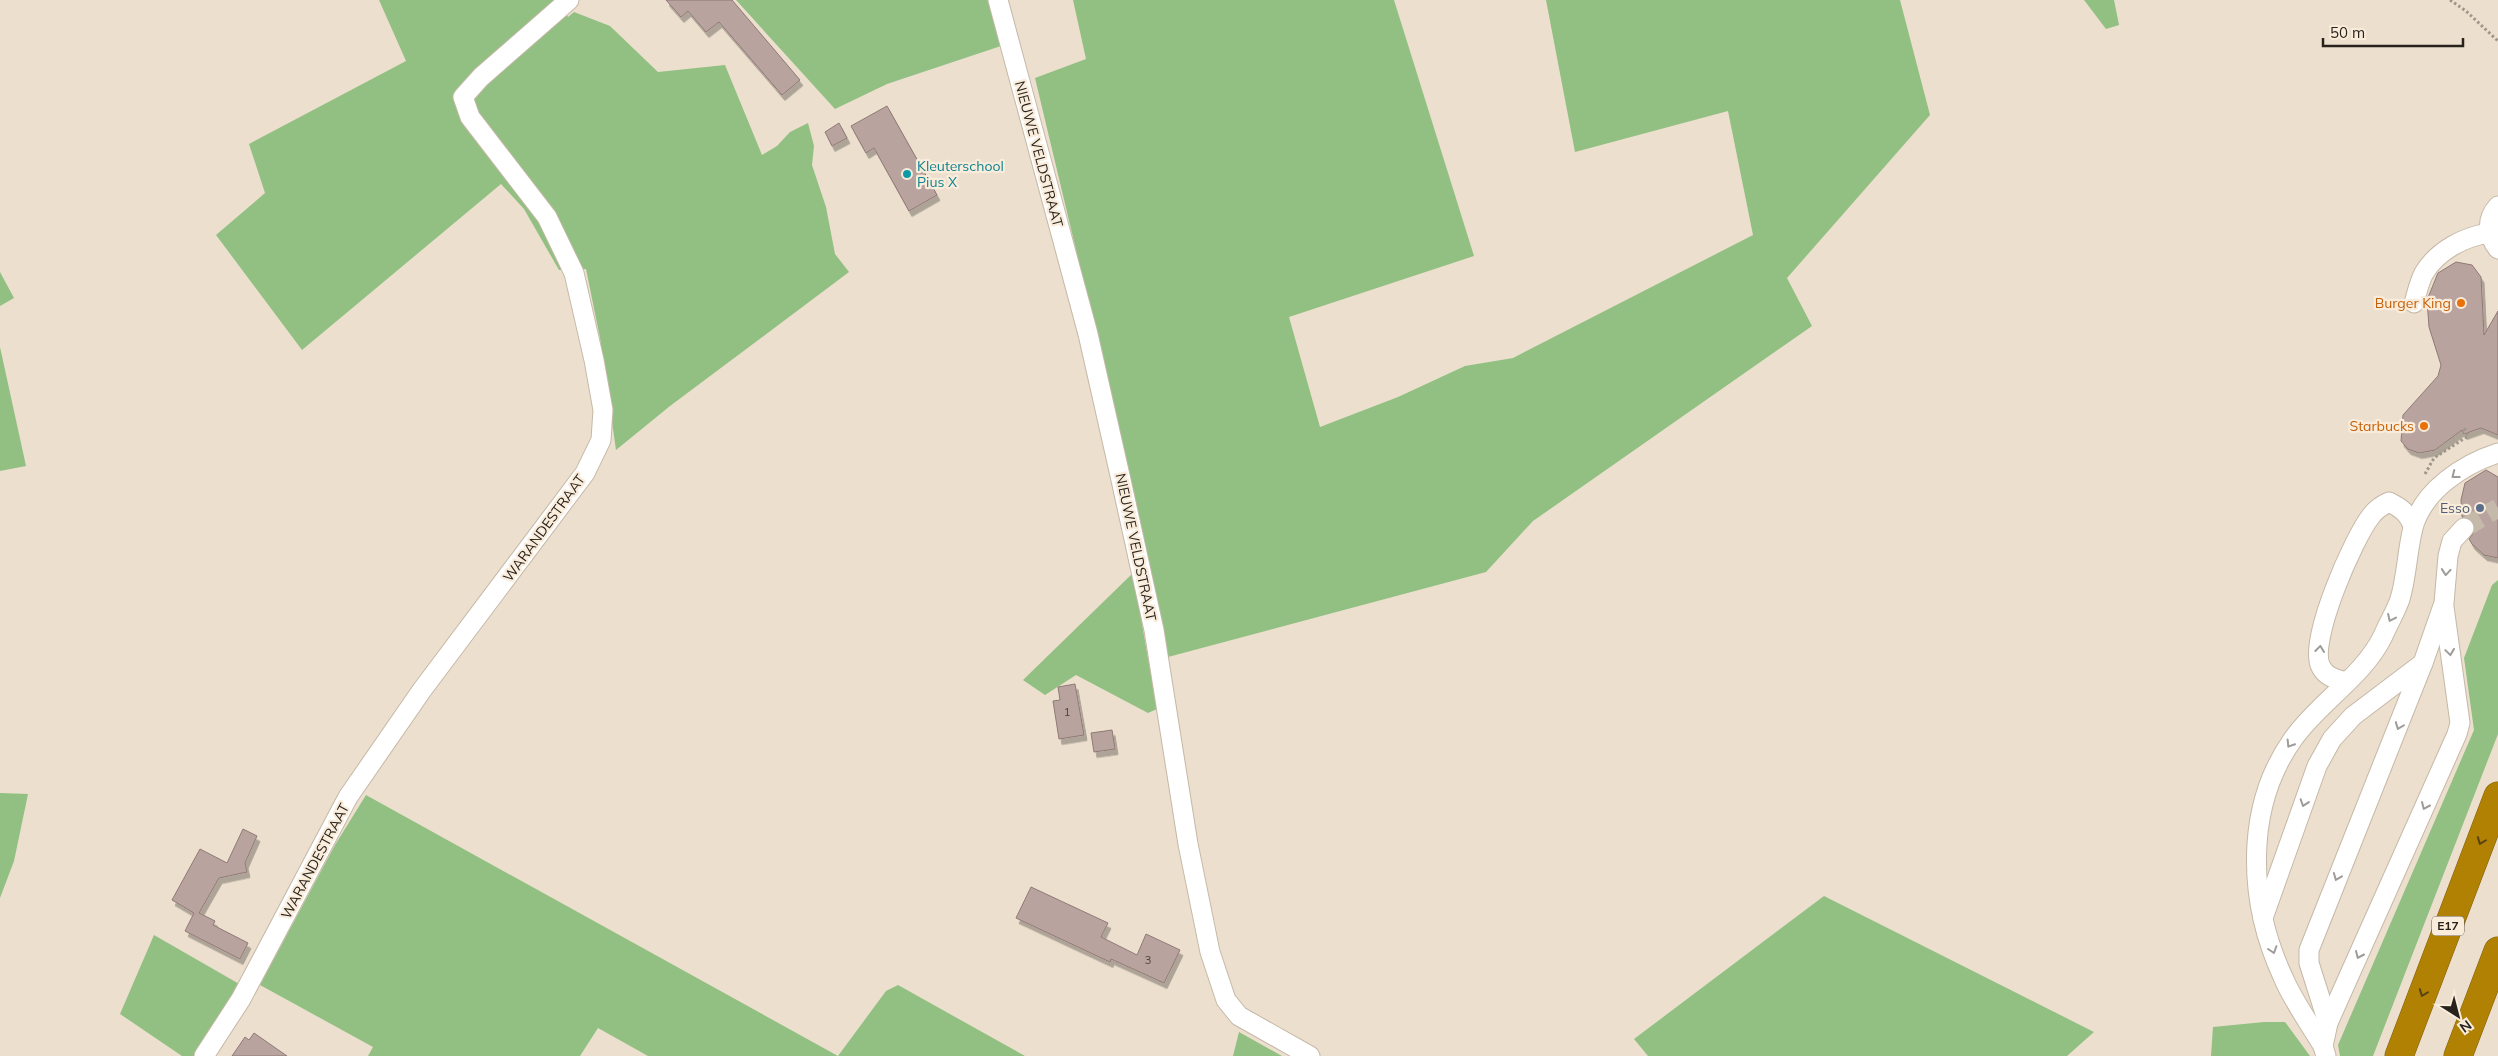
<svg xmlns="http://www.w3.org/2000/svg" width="2498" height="1056" font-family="Mulish,sans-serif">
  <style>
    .green { fill: #91c082 }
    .building { fill: #b9a39f; stroke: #8f7975; filter: url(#shadow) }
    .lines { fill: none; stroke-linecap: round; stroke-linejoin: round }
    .minor-tunnel { stroke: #c5b9aa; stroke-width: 19; stroke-dasharray: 19 9; stroke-linecap: butt }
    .minor-casing { stroke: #c5b8a7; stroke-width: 21 }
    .highway-casing { stroke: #80600c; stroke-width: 29 }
    .path { stroke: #9f9689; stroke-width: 3; stroke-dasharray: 2.5 2.5; stroke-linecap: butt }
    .minor { stroke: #fff; stroke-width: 19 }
    .highway { stroke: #b08103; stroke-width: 28 }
    .oneway { stroke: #9e9c99 }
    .oneway2 { stroke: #574313 }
    .culture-dot { fill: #0f9aa8; stroke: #faecdb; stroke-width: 2 }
    .food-dot { fill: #e8710a; stroke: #faecdb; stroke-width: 2 }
    .service-dot { fill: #5c6f8a; stroke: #faecdb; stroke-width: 2 }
    .labels { text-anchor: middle; stroke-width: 4.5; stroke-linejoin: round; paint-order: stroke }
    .number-label { font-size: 11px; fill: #4c423d }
    .shield { fill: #faecdb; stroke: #665f55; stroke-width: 1 }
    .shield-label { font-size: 12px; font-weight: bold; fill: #27221c }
    .street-label { font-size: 14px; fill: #27221c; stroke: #faecdb }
    .culture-label { font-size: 14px; fill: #0d838f; stroke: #faecdb; text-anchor: start }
    .food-label { font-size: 14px; fill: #c56008; stroke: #faecdb; text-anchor: end }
    .service-label { font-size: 14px; fill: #4e5e75; stroke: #faecdb; text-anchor: end }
  </style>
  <defs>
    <filter id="shadow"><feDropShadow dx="3" dy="5.5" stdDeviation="0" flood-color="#0004"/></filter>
  </defs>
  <rect width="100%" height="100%" fill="#ecdfce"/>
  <g class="green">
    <path d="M379,0H560L568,17L574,12L610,26L658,72L725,65L762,155L777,146L790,132L808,123L814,146L812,165L826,207L835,254L849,272L670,406L616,450L600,338L586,269L559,270L524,209L501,184L302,350L216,235L265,193L249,144L406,61Z"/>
    <path d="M736,0H988L1001,46L887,84L835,109Z"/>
    <path d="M1073,0H1394L1474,256L1289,317L1320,427L1398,397L1465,366L1513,358L1753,235L1728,111L1575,152L1546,0H1900L1930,115L1787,278L1812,326L1533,521L1486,572L1168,657L1104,367L1035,78L1086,59Z"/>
    <path d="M2084,0H2114L2119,25L2106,29Z"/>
    <path d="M0,272L14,298L0,306Z"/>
    <path d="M0,347L26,466L0,471Z"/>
    <path d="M1133,573L1157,709L1148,713L1076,675L1045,695L1023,680Z"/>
    <path d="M2498,580V734L2373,1056H2340L2338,1045L2474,730L2464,658L2492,585Z"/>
    <path d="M0,793L28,794L14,861L0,898Z"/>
    <path d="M366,795L838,1056L886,991L898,985L1025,1056H648L598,1028L580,1056H368L373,1047L260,985L335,845Z"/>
    <path d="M1824,896L2094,1032L2067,1056H1648L1634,1039Z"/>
    <path d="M154,935L241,985L194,1056H182L120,1014Z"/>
    <path d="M2264,1022H2285L2310,1056H2211L2213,1027Z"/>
    <path d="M1239,1032L1282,1056H1233Z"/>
  </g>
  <g class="building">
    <path d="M666,0H732L800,80L782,95L719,22L706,32L688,11L681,17Z"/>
    <path d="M887,106L937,195L909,211L874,148L866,153L851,126Z"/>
    <path d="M839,123L847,138L832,146L825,132Z"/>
    <path d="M2456,262L2472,265L2481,277L2484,335L2498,311V435L2481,428L2464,434L2462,430L2435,450L2419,453L2408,449L2401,441L2403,415L2438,376L2441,365L2429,327L2427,300L2438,273Z"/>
    <path d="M2486,470L2498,477V558L2484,555L2472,544L2469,539L2475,531V524L2471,519L2462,517L2461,500L2465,483Z"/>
    <path d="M1075,684L1084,735L1059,739L1053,701L1060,700L1058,687Z"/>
    <path d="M1112,730L1115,749L1094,752L1091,733Z"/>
    <path d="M243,829L257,836L245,863L247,872L219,878L199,913L215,921L213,925L248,943L240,959L185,931L194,913L172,900L200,849L227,863Z"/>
    <path d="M1031,887L1108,923L1101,937L1137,955L1146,934L1180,950L1164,983L1111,959L1110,962L1016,918Z"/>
    <path d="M254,1033L287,1056H232L245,1037L249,1040Z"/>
  </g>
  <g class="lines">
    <path class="minor-tunnel" d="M2464,528L2498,508"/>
    <defs>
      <g id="minor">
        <path d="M998,0L1088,334L1121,480L1154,630L1188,844L1210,952L1226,1000L1239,1016L1310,1056"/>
        <path d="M2498,206C2486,219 2487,235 2498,249"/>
        <path d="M2414,303C2417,293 2419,282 2424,273C2438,250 2464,237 2489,233"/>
        <path d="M2346,682C2336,679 2326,677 2321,667C2307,643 2354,537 2371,516C2376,509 2381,506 2389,502C2401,508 2408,513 2413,526"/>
        <path d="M2263,918L2317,766L2332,739L2353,716L2423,663"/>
        <path d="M2328,1023L2457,734L2460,723L2444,607"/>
        <path d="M2323,1046L2328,1023L2309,963V950L2423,663L2444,603L2448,556L2452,541L2464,528"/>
        <path d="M204,1056L241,999L348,797L422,690L585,473L601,440L603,410L594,360L574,273L547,217L470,117L463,97L481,77L569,0"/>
        <path d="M2326,1056L2323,1046C2310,1024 2293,1001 2283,977C2248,902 2244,808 2293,739C2319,702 2363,677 2383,636C2388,624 2396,611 2400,599C2407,576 2407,551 2413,528C2423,490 2464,464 2498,453"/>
      </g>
      <g id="highway">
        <path d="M2399,1056L2498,796"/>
        <path d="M2458,1056L2498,951"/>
      </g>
    </defs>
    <use href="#minor" class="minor-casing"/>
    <use href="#highway" class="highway-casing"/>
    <g class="path">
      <path d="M2450,0L2466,11L2498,41"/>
      <path d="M2425,474L2434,458L2468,436L2464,428"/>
    </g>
    <use href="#minor" class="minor"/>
    <use href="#highway" class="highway"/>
  </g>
  <defs><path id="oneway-chevron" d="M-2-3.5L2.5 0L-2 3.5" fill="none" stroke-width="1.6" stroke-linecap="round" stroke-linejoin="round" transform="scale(1.25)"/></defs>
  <g class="oneway">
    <use href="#oneway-chevron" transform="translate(2455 475) rotate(142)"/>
    <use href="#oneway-chevron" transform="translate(2446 572) rotate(95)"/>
    <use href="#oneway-chevron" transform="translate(2391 618) rotate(115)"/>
    <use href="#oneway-chevron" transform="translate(2320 649) rotate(-83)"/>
    <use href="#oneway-chevron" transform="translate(2450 652) rotate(82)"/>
    <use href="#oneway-chevron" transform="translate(2399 726) rotate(111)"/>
    <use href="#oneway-chevron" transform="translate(2290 744) rotate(122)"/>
    <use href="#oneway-chevron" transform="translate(2304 803) rotate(109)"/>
    <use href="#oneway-chevron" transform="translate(2425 806) rotate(114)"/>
    <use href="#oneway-chevron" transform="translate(2337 877) rotate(112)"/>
    <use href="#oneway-chevron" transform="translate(2273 950) rotate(72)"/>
    <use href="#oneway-chevron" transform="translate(2359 955) rotate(114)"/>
  </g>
  <g class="oneway2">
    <use href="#oneway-chevron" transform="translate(2481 841) rotate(111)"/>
    <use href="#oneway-chevron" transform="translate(2423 993) rotate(111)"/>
  </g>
  <circle class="culture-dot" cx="907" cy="174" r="5"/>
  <g class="food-dot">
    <circle cx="2461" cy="303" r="5"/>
    <circle cx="2424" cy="426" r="5"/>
  </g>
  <circle class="service-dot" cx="2480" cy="508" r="5"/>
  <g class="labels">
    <g class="number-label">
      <text x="1067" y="716">1</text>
      <text x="1148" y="964">3</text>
    </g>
    <rect class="shield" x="2432" y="916.5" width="32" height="19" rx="4"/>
    <g class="shield-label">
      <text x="2448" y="930">E17</text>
    </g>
    <g class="street-label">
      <text transform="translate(1039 154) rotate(75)" y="5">NIEUWE VELDSTRAAT</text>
      <text transform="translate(544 528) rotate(-54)" y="5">WARANDESTRAAT</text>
      <text transform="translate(1136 547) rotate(78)" y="5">NIEUWE VELDSTRAAT</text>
      <text transform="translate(315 861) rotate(-62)" y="5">WARANDESTRAAT</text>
    </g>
    <g class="culture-label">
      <text x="917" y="171">Kleuterschool<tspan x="917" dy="16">Pius X</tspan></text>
    </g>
    <g class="food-label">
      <text x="2451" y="308">Burger King</text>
      <text x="2414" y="431">Starbucks</text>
    </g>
    <g class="service-label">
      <text x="2470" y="513">Esso</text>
    </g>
  </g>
  <g transform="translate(2458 1016) rotate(144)" stroke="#faecdb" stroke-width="4" paint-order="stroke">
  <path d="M0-4L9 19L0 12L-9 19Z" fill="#27221c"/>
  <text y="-8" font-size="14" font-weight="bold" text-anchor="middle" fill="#27221c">N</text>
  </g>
  <path d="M2323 38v8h140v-8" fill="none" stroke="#27221c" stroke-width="2.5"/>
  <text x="2330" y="38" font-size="15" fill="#27221c" stroke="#faecdb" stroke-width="4" paint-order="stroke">50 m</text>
</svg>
